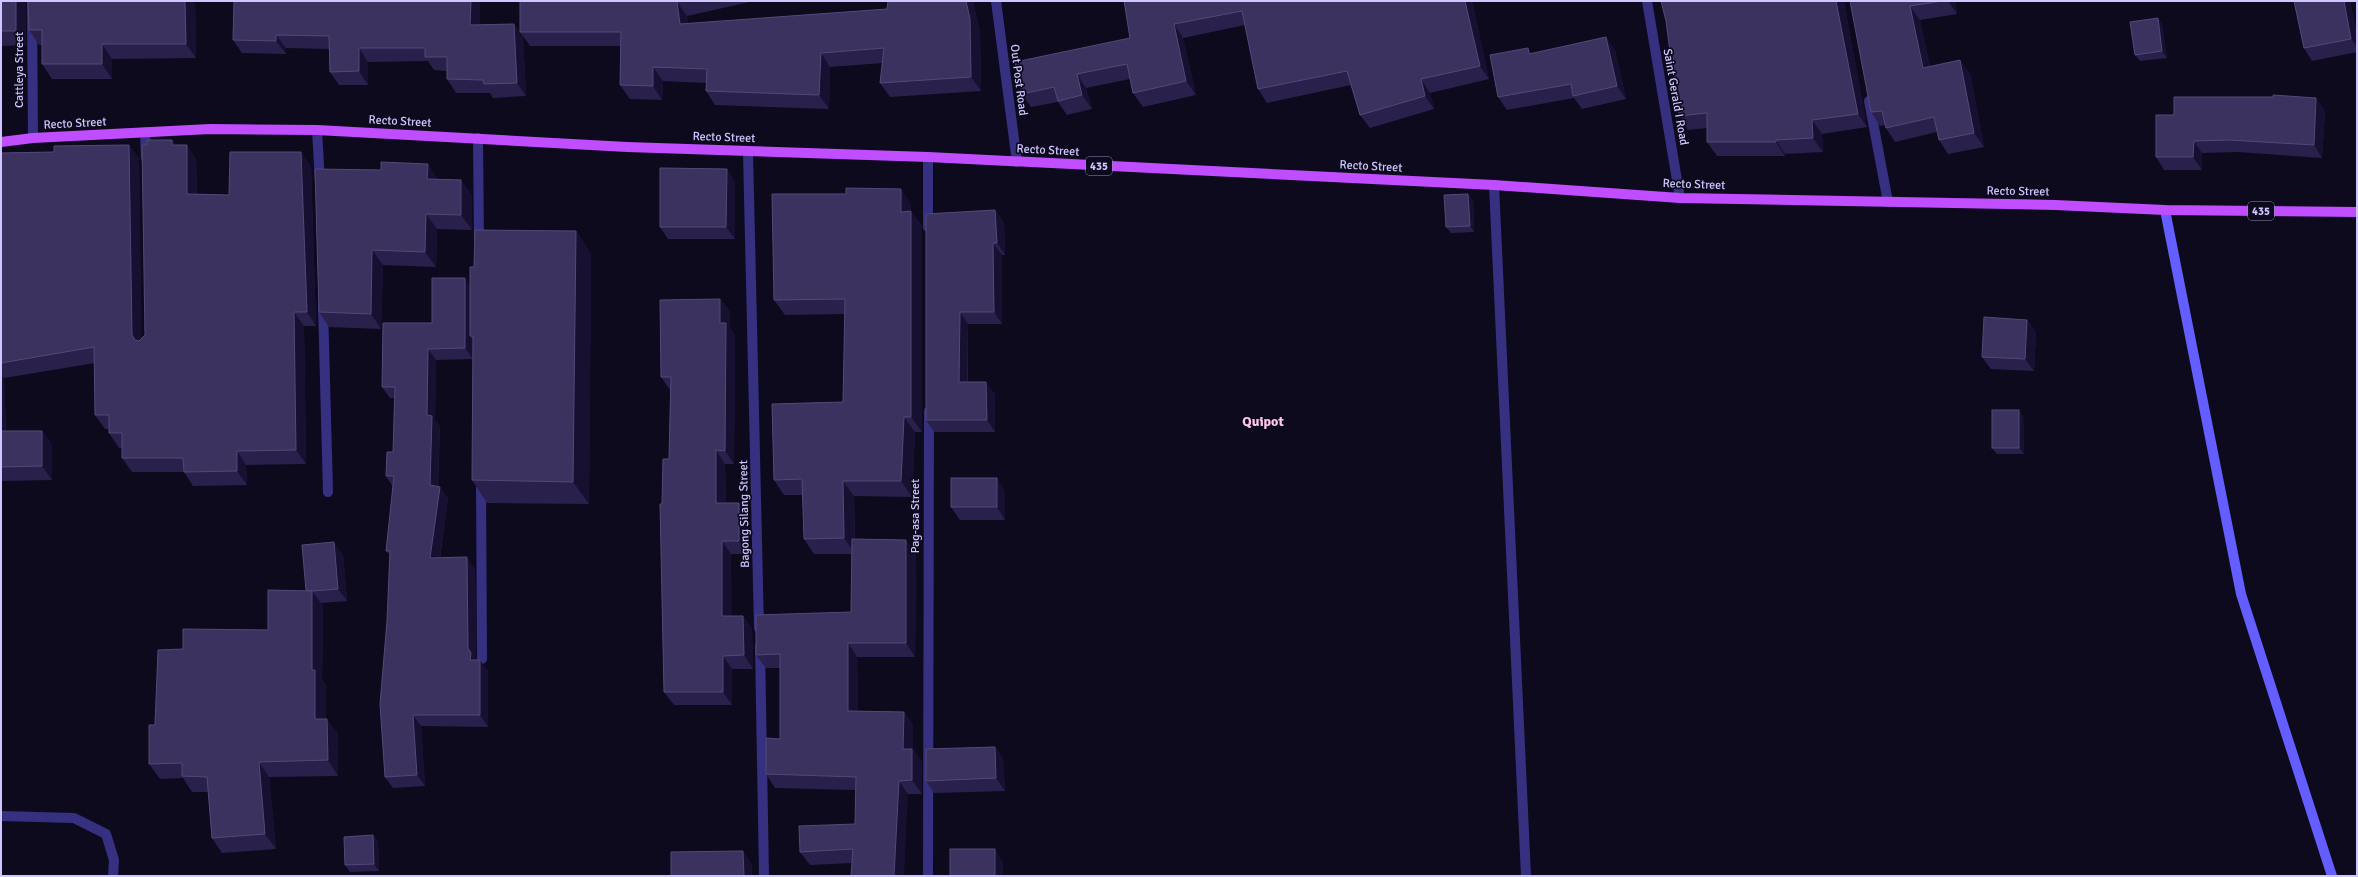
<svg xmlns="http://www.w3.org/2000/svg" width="2358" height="877" font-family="Signika,sans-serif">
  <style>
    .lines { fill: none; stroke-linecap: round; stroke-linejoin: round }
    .street { stroke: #353180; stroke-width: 10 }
    .secondary { stroke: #645dff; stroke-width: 10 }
    .primary { stroke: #c04dff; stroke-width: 10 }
    .wall { fill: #2a204c }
    .shaded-wall { fill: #181031 }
    .building { fill: #3c3260; stroke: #534979 }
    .labels { text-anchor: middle; stroke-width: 3.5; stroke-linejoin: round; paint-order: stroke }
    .shield { fill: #0e0a1d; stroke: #948ebb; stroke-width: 1 }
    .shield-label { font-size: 11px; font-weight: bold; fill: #cec6ff }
    .street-label { font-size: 12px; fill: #cec6ff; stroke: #0e0a1d }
    .quarter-label { font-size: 14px; font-weight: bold; fill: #ffc8ea; stroke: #0e0a1d }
  </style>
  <rect width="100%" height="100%" fill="#0e0a1d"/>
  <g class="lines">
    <g class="street">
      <path d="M32,1L33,138"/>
      <path d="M996,1L1017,162"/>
      <path d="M1647,1L1680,198"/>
      <path d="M1869,101L1888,202"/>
      <path d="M317,130L320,182"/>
      <path d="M145,132L146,158"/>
      <path d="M478,138L479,244"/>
      <path d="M748,152L759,628"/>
      <path d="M928,157V227"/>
      <path d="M1494,185L1526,876"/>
      <path d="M323,306L328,492"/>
      <path d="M481,480L482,659"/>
      <path d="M760,646L764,876"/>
      <path d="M1,816L74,818L106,834L114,860L113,876"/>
      <path d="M928,876L929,411"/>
    </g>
    <path class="secondary" d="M2165,210L2241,594L2332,876"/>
    <path class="primary" d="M1,142L33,138L210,129L317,130L627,147L928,157L1494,185L1680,198L2055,205L2165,210L2357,212"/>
  </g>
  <g class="wall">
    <path d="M1,1L26,45L1,46Z"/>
    <path d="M234,1L480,25L514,24L523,37L526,96L493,98L490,93H456L447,79V71L434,70L428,61L368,62V85H339L330,72L329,49L286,48V54L242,53L233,40Z"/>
    <path d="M520,1H754L687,16L688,24L887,9L888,1H973L980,33L981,91L890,97L880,83L882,63L830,67L829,109L715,105L706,91V83L663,81L662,100L630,99L620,85V46H530L520,32Z"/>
    <path d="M1124,1H1472L1489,79L1430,93L1434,109L1370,128L1360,115L1351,85L1267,103L1258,89L1245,25L1183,38L1196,95L1143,107L1133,93L1130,79L1086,88L1092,109L1067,115L1058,102L1031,107L1022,94L1130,38Z"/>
    <path d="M1850,1H1955L1957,14L1920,20L1930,67L1970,73L1984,147L1948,154L1939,140L1937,132L1895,142L1886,128L1885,125L1880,126L1871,112Z"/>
    <path d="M2294,1H2350L2357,36V52L2312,61L2304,48Z"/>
    <path d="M1844,2L1867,127L1822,134L1823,152L1785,154V156H1717L1707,142V128L1688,130L1679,116L1673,62L1671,59L1666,21Z"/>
    <path d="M195,4L196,58L112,59V79H52L42,64V45H39L29,30Z"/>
    <path d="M2158,18L2162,24L2167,58L2140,61L2135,55Z"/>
    <path d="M1528,48L1532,54L1615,50L1626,99L1582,109L1574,98L1507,110L1498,97Z"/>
    <path d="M2325,110L2322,158L2238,152L2202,153V170H2164L2156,157L2174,115Z"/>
    <path d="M172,140L176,145L196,159L197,194L229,195L311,166L316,326H304L306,464L246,465L247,485L193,486L184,472H132L122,458V448H119L109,433V429H105L95,415V363L4,378L6,431H42L52,445V480L1,481V483V153L54,152L129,145L139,159L141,338L145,335L147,145Z"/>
    <path d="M315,169L438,179L472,195V230L437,229L436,267L383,265L381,329L329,327L319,312Z"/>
    <path d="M735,181V239H668L660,227Z"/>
    <path d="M846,194L911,204V212L922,226V432H915L912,497L854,496L855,539L916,553L915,657H857L858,711L904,712L913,725V749L922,762V794H908L852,863L810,865L800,852L855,824L856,790L775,788L766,774L780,739V668H766L756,655L851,612L852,554H814L804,539L803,495H784L774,480L843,402L845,314L785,315L774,300Z"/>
    <path d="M1473,200L1474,232L1451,233L1446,227Z"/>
    <path d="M995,210L1004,223L1005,255H1002V324H968V382L995,394V432H934L926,420V214Z"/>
    <path d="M576,231L591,254L589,504L487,503L472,480L473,359L436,360L435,420L440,427L438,487L448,498L440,558L475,569L476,659L488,671V727L421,726L425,786L393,788L385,777L387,621L390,555L386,551L393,487L386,476L393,452L394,398H390L382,387L432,323L470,286L474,267Z"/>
    <path d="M720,299L730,312V328L735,336L734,464H725L726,503H739L749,516V554H731V616H743L752,629L753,669H732V705H674L664,692L662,504L669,459L670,390L661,377Z"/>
    <path d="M2027,320L2036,332L2034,371L1991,369L1982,357Z"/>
    <path d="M2023,416L2024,454H1997L1992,448Z"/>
    <path d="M1005,491V520H960L951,507Z"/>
    <path d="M343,555L347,601L321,603L323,606L322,680L326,685V719L338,734V776L269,777L276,849L222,853L212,838L208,792H192L183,778L160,779L149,764L155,725L183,649L268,630L306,590Z"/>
    <path d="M995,747L1003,759L1005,791L934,793L926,781Z"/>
    <path d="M373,835L378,841L379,871L350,872L345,865Z"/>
  </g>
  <g class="shaded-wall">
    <path d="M16,1H26V45L16,31Z"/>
    <path d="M185,1H193L195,4L196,58L186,44Z"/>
    <path d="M471,1H480V39L470,25Z"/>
    <path d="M966,1H973L980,33L981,91L971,77Z"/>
    <path d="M1465,1H1472L1489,79L1480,66Z"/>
    <path d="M1836,1H1844V2L1867,127L1858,114Z"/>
    <path d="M1948,1H1955L1957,14Z"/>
    <path d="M2344,1H2350L2357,36V47L2351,39Z"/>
    <path d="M677,2L687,16L690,38L680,24Z"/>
    <path d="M1910,6L1920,20L1933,81L1923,68Z"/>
    <path d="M2158,18L2162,24L2167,58L2162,51Z"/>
    <path d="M514,24L523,37L526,96L517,83Z"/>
    <path d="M1174,24L1183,38L1196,95L1186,81Z"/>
    <path d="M276,35L286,48V54L276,41Z"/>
    <path d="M1606,37L1615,50L1626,99L1617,86Z"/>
    <path d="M102,44L112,59V79L102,64Z"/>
    <path d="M359,48L368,62V85L359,71Z"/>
    <path d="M1528,48L1536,60L1529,54Z"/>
    <path d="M821,53L830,67L829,109L819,95Z"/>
    <path d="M1960,60L1970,73L1984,147L1974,133Z"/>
    <path d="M653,67L663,81L662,100L653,86Z"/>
    <path d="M1077,74L1086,88L1092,109L1082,95Z"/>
    <path d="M1421,79L1430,93L1434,109L1425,96Z"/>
    <path d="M2316,98L2325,110L2322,158L2314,145Z"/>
    <path d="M1812,120L1822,134L1823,152L1813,138Z"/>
    <path d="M172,140L182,154L172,145Z"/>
    <path d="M1776,140L1785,154V156L1776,142Z"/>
    <path d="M2194,141L2202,153V170L2193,157Z"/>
    <path d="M129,145L139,159L142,349L135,340L132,335Z"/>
    <path d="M187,145L196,159L197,208L187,194Z"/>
    <path d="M301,152L311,166L316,326L307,312Z"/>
    <path d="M428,164L438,179H427Z"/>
    <path d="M727,169L735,181V239L726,227Z"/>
    <path d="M461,180L472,195V230L461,215Z"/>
    <path d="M901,189L911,204V212L922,226V432L911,417L901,212Z"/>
    <path d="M1468,194L1473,200L1474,232L1470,226Z"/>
    <path d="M995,210L1004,223L1005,255L997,243Z"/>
    <path d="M426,214L437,229L436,267L425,252Z"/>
    <path d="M576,231L591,254L589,504L573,482Z"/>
    <path d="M993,243L1002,255V324L994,312Z"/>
    <path d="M372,250L383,265L381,329L371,314Z"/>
    <path d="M465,278L473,290L470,336L473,340V359L465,348Z"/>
    <path d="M720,299L730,312V328L735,336L734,464L725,451L720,323Z"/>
    <path d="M294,312L304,326L306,464L296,450Z"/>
    <path d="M960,312L968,324L967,394L959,382Z"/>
    <path d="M2027,320L2036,332L2034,371L2025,359Z"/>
    <path d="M428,349L436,360L435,420L440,427L437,497L430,485L427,415Z"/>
    <path d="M1,375L4,378L6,446L1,438Z"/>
    <path d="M986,382L995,394V432L987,420Z"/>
    <path d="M2019,410L2023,416L2024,454L2019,448Z"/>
    <path d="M904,417L915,432L912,497L901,481Z"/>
    <path d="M42,431L52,445V480L42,466Z"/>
    <path d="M716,450L725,464L726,516L716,503Z"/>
    <path d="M237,451L246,465L247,485L237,471Z"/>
    <path d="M997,478L1005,491V520L997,507Z"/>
    <path d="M843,481L854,496L855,554L844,538Z"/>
    <path d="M440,487L448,498L438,569L430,558Z"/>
    <path d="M739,503L749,516V554L739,541Z"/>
    <path d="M906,540L916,553L915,657L906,643Z"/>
    <path d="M722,541L731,554L732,629L722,616Z"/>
    <path d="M334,542L343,555L347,601L338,589Z"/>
    <path d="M467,557L475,569L476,659L479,664L470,660L468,648Z"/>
    <path d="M312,591L323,606L322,680L326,685V734L315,719L312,670Z"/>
    <path d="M743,616L752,629L753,669L744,655Z"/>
    <path d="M848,643L857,657L858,724L848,711Z"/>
    <path d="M723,656L732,669V705L723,692Z"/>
    <path d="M480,660L488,671V727L480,715Z"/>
    <path d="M904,712L913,725V749L922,762V794L912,780L903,749Z"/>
    <path d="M413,715L421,726L425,786L417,775Z"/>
    <path d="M327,719L338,734V776L328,760Z"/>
    <path d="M995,747L1003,759L1005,791L996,778Z"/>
    <path d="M259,762L269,777L276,849L265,834Z"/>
    <path d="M899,781L908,794L904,876H894Z"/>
    <path d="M373,835L378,841L379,871L374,864Z"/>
    <path d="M995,849L1003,862V876H995Z"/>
    <path d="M743,851L752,864V876H744Z"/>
  </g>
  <g class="building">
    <rect x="1" y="1" width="15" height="30"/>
    <path d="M28,1H185L186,44H102V64H42V30H29Z"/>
    <path d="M234,1H471L470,25L514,24L517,83L484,84L483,80L447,79V57H425V48H359V71L330,72L329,36L276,35V41L233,40Z"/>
    <path d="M520,1H682L677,2L680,24L887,9L888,1H966L970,19L971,77L880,83L884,48L821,53L819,95L706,91L707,69L653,67V86L620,85L621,32H520Z"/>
    <path d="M1124,1H1465L1480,66L1421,79L1425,96L1360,115L1347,71L1258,89L1242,11L1174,24L1186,81L1133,93L1127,64L1077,74L1082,95L1058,101L1054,87L1022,94L1015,62L1130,38Z"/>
    <path d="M1661,1H1836L1858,114L1812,120L1813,138L1776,140V142H1707V113L1679,116L1673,59H1671L1666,21Z"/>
    <path d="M1850,1H1942L1910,6L1923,68L1960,60L1974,133L1939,140L1934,117L1886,128L1882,111L1871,112Z"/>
    <path d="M2294,1H2344L2351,39L2304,48Z"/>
    <path d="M2158,18L2162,51L2135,55L2130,22Z"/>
    <path d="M1606,37L1617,86L1573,96L1571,84L1498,97L1490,55L1528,48L1529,54Z"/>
    <path d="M2273,95L2316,98L2314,145L2229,140L2194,141L2193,157H2156V115H2174V97H2273Z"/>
    <path d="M147,140H172V145H187V194L229,195L230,152H301L307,312H294L296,450L237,451V471L184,472L183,458H122V433H109V415H95L94,347L1,363V153L54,152V146L129,145L132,335L135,340L139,341L145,335L142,145H147Z"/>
    <path d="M381,162L428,164L427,179L461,180V215L426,214L425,252L372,250L371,314L319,312L315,169L381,170Z"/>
    <path d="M660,168L727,169L726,227H660Z"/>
    <path d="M846,188L901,189V212L911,211V417H904L901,481H843L844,538L804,539L802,479L774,480L772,404L843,402L845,299L774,300L772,194H846Z"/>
    <path d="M1468,194L1470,226L1446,227L1444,195Z"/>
    <path d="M995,210L997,243H993L994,312H960L959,382H986L987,420H926V214Z"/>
    <path d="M475,230L576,231L573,482L472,480L473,336H470V267H474Z"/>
    <path d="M432,278H465V348L428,349L427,415L432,416L430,485L440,487L430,558L467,557L468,648L471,653L470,660H480V715H413L417,775L385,777L380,704L387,621L390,551H386L394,476H386L387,452H393L395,387H382L383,323H432Z"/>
    <path d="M720,299V323H726L725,451L716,450V503H739V541H722V616H743L744,655L723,656V692H664L660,504H662L663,459H669L671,377H661L660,300Z"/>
    <path d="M1984,317L2027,320L2025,359L1982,357Z"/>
    <rect x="1992" y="410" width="27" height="38"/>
    <path d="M1,431H42V466L1,467Z"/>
    <rect x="951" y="478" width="46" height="29"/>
    <path d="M852,539L906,540V643H848V711L904,712L903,749H912V780L899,781L894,876H851L853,849L800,852L799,826L855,824L856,777L766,774V738L780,739V654L756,655V615L851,612Z"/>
    <path d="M334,542L338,589L312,591L306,590L302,545Z"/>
    <path d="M268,590L312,591V670H315V719H327L328,760L259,762L265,834L212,838L207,777L182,776V763L149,764V725H155L158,650L183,649V629L268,630Z"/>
    <path d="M995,747L996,778L926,781V749Z"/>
    <path d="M373,835L374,864L345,865L344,837Z"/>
    <rect x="950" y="849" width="45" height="27"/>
    <path d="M743,851L744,876H671V852Z"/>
  </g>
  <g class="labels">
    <g class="shield">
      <rect x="1086" y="157" width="26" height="18" rx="3"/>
      <rect x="2248" y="202" width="26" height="18" rx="3"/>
    </g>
    <g class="shield-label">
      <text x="1099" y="170">435</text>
      <text x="2261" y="215">435</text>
    </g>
    <g class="street-label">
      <text transform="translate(19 70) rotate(-90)" y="4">Cattleya Street</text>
      <text transform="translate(1019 80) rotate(83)" y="4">Out Post Road</text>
      <text transform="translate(1676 97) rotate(80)" y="4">Saint Gerald I Road</text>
      <text transform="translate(400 121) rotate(3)" y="4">Recto Street</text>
      <text transform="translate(75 123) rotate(-3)" y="4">Recto Street</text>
      <text transform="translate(724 137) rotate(2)" y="4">Recto Street</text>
      <text transform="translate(1048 150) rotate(3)" y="4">Recto Street</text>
      <text transform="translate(1371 166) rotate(3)" y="4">Recto Street</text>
      <text transform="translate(1694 184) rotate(2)" y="4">Recto Street</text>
      <text transform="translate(2018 191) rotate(1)" y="4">Recto Street</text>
      <text transform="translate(744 514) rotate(-91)" y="4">Bagong Silang Street</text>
      <text transform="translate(915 516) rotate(-90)" y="4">Pag-asa Street</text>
    </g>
    <g class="quarter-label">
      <text x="1263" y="426">Quipot</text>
    </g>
  </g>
  <rect width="2358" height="877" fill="none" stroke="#cec6ff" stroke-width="4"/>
</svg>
